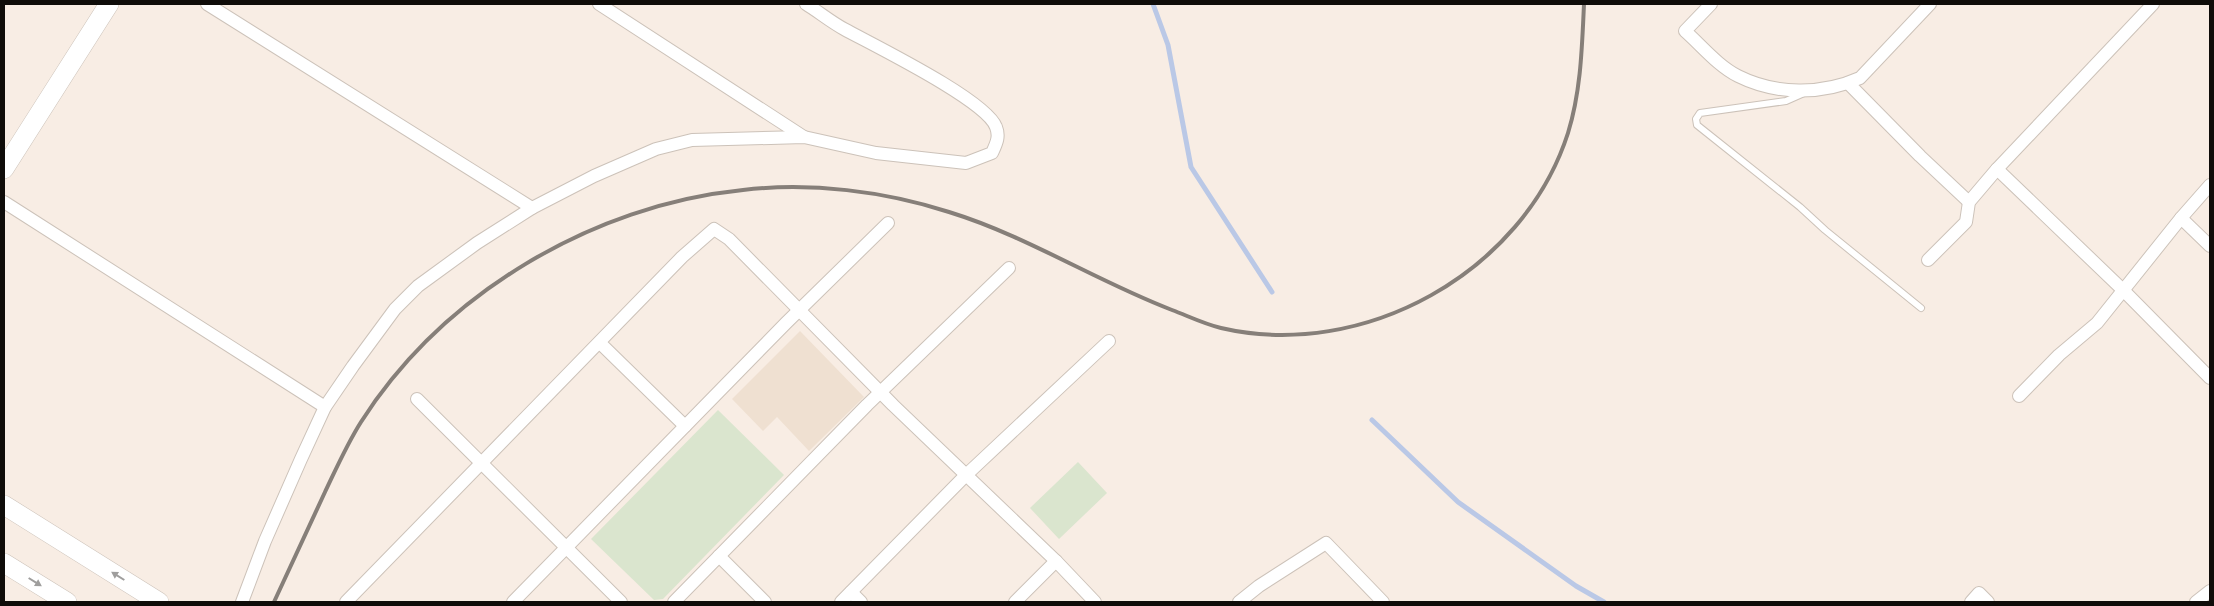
<svg xmlns="http://www.w3.org/2000/svg" width="2214" height="606" font-family="'Asap Condensed',sans-serif">
  <style>
    .built { fill: #efe0d1 }
    .green { fill: #dae5ce }
    .lines { fill: none; stroke-linecap: round; stroke-linejoin: round }
    .stream { stroke: #bac8e6; stroke-width: 5 }
    .lane-casing { stroke: #ccc2b9; stroke-width: 8 }
    .street-casing { stroke: #ccc2b9; stroke-width: 14 }
    .secondary-casing { stroke: #ccc2b9; stroke-width: 20 }
    .lane { stroke: #fff; stroke-width: 6 }
    .street { stroke: #fff; stroke-width: 12 }
    .secondary { stroke: #fff; stroke-width: 19 }
    .rail { stroke: #867f79; stroke-width: 4 }
    .oneway { fill: #9f9e9d }
  </style>
  <rect width="100%" height="100%" fill="#f8ede4"/>
  <path class="built" d="M800,331L864,397L809,451L777,417L763,431L732,399Z"/>
  <g class="green">
    <path d="M718,410L784,475L663,599L654,600L591,539Z"/>
    <path d="M1078,462L1107,493L1059,539L1030,508Z"/>
  </g>
  <g class="lines">
    <g class="stream">
      <path d="M1153,4L1168,45L1191,167L1272,292"/>
      <path d="M1372,420L1458,502L1576,586L1604,602"/>
    </g>
    <defs>
      <path id="lane" d="M1804,93L1786,101L1700,113L1696,119L1697,125L1800,207L1825,230L1921,308"/>
      <g id="street">
        <path d="M207,4L532,208"/>
        <path d="M599,4L804,137"/>
        <path d="M1711,4L1685,31C1702,46 1718,66 1738,76C1776,95 1822,95 1860,78L1930,4"/>
        <path d="M1848,83L1920,156L1969,202"/>
        <path d="M1997,169L2124,291L2210,378"/>
        <path d="M4,202L325,407"/>
        <path d="M2181,218L2210,246"/>
        <path d="M1928,260L1966,222L1969,202L1997,169L2153,4"/>
        <path d="M600,343L685,426"/>
        <path d="M2019,396L2059,355L2097,323L2181,218L2210,185"/>
        <path d="M417,399L621,602"/>
        <path d="M719,556L765,602"/>
        <path d="M851,592L861,602"/>
        <path d="M242,602L265,541L301,459L325,407L353,366L395,309L418,286L477,243L532,208L594,176L656,149L692,140L804,137L876,153L966,163L992,153C996,144 1000,137 996,127C986,100 873,45 844,29C831,22 819,12 806,4"/>
        <path d="M346,602L682,257L714,229L729,239L893,405L1056,561L1095,602"/>
        <path d="M513,602L786,323L888,223"/>
        <path d="M674,602L867,405L1009,268"/>
        <path d="M841,602L965,476L1109,341"/>
        <path d="M1015,602L1056,561"/>
        <path d="M1239,602L1259,586L1326,543L1383,602"/>
        <path d="M1971,602L1979,593L1988,602"/>
        <path d="M2196,602L2210,591"/>
      </g>
      <g id="secondary">
        <path d="M4,169L109,4"/>
        <path d="M4,505L159,602"/>
        <path d="M4,563L67,602"/>
      </g>
    </defs>
    <use href="#lane" class="lane-casing"/>
    <use href="#street" class="street-casing"/>
    <use href="#secondary" class="secondary-casing"/>
    <use href="#lane" class="lane"/>
    <use href="#street" class="street"/>
    <use href="#secondary" class="secondary"/>
    <path class="rail" d="M274,602C291,565 308,528 325,492C336,469 347,444 361,422C443,294 592,205 743,190C810,182 884,191 949,212C1027,236 1096,281 1172,310C1188,316 1204,324 1221,328C1363,361 1523,273 1568,133C1581,91 1582,47 1584,4"/>
  </g>
  <defs><path id="oneway-solid" d="M-6-.8H1V-3.2L6.5 0L1 3.2V.8H-6Z" transform="scale(1.25)"/></defs>
  <g class="oneway">
    <use href="#oneway-solid" transform="translate(118 576) rotate(-148)"/>
    <use href="#oneway-solid" transform="translate(35 582) rotate(32)"/>
  </g>
  <rect width="2214" height="606" fill="none" stroke="#0f0c09" stroke-width="10"/>
</svg>
